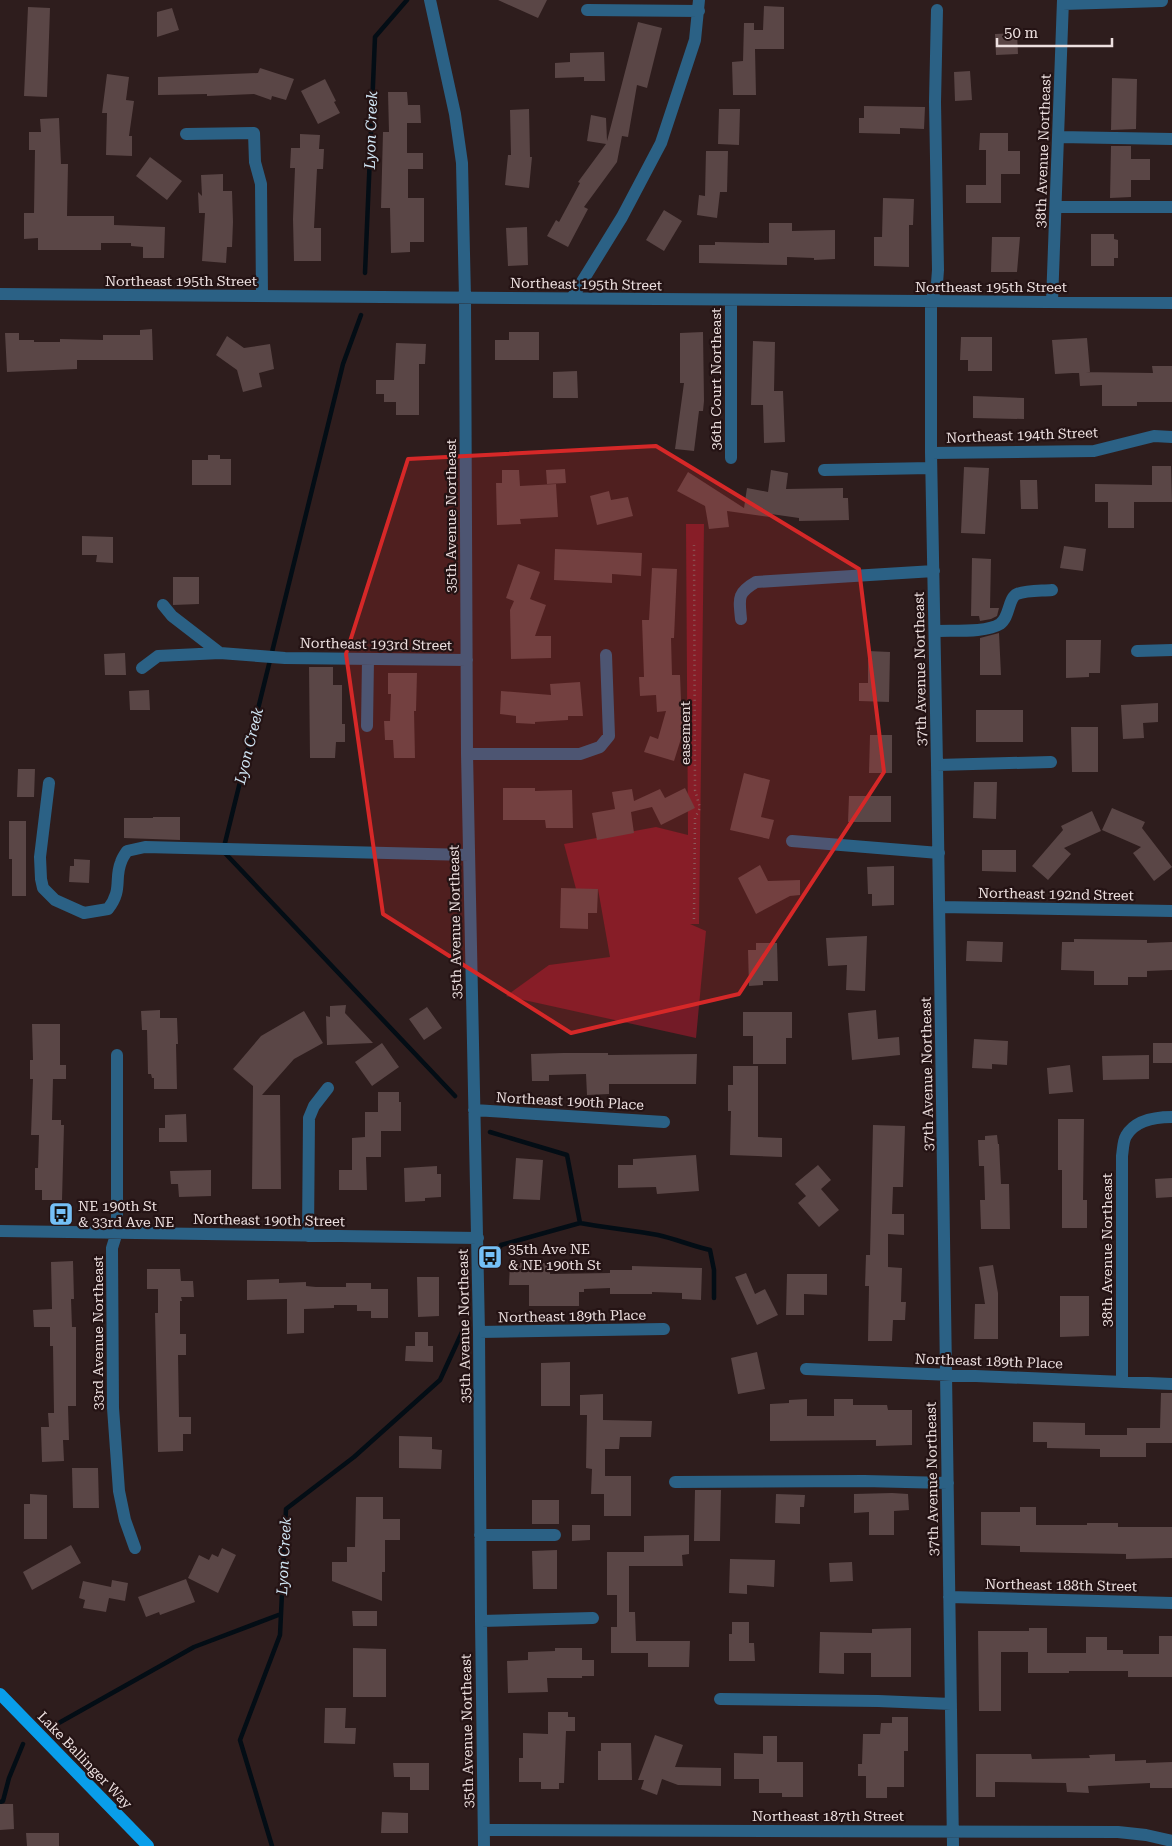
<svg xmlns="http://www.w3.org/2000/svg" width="1172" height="1846" font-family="'Roboto Serif',serif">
	<rect width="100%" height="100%" fill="#2e1d1d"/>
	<!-- green -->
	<path fill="#731b27" d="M686 524H704L699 924H690L706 931 696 1038 506 996 549 965 610 957 598 889H576L564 844 656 827 688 835Z"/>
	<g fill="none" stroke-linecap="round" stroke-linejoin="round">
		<!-- stream -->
		<path stroke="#030d15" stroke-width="4.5" d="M365 273 375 37 407 0
			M361 315 343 364 223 851 455 1096
			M490 1132 567 1155 580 1223 501 1245 491 1266
			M580 1223C606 1228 632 1230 658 1235 676 1239 692 1246 710 1250L714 1270V1298
			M57 1724 194 1647 281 1614
			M0 1802 3 1801 9 1778 23 1744
			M272 1846 240 1740 280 1635 286 1509 354 1457 440 1380 463 1330"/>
	</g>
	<!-- building -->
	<path fill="#5a4646" d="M498 0H547L538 18Z
		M764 6 784 7V49H755L756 95H733L732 62 743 61 744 23H754V30H763Z
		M28 7 50 8 47 97 24 96Z
		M172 8 179 30 157 37V12Z
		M638 22 662 28 647 88 637 85 628 137 622 136 617 162 584 207 588 209 568 247 547 236 556 220 559 222 580 183 578 182 606 144 587 141 591 115 606 118 607 141Z
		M1017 33 1018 54 996 55 995 34Z
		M604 52 605 81H584V77L555 78V63L570 62V53Z
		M260 68 294 79 286 100 272 96 271 100 254 94 207 96V94L158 95V77L258 73Z
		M970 71 972 100 955 101 954 72Z
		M107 74 129 77 126 100 134 101 129 136H132V156L106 155 107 113H102Z
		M1112 78 1137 79 1136 129 1111 130Z
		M325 79 336 101 334 102 340 113 318 124 301 91Z
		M388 92H407L408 105H420L421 123H407V153H423V169H408V198H424V242H410V252L391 253 390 208H381L383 132H389Z
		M864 106 925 107 924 129 900 128V134L859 133V118H864Z
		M529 109 530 157H532L529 188 505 185 508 155H511L510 110Z
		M719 109H740L739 145 718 144Z
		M59 118 61 164H68L67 216H114V225L165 227 164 258H143V247L131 246V243H101V250H38V238L24 239V213H34L35 150H29V132H41L40 119Z
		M980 133H1008V151H1020V174H1001V203H966V185H986V150H979Z
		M300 134 320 135 319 149H324L323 169H317L314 228H321V261H294L293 219 295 168H290L291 148H300Z
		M1111 146H1131V159H1150V180H1131V197L1110 198Z
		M706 151H728L727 192H720L717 218 697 215 699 195 705 196Z
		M150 157 182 181 167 200 136 176Z
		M223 174V191H232L233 222 232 247H227L226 263 202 261 205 213H199L198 192 202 196 201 175Z
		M883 198 914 199 913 225H909V267L874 266V237H882Z
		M664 210 682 221 664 251 646 240Z
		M769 223H792V231L835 230V259L814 260V258L787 257V265L699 263V245H715V242L769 243Z
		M527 227 528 265 508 266 506 228Z
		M1091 234H1114V239L1118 240V258H1114V266H1091Z
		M992 237H1020L1017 272H991Z
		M152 329 153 360H77V369L7 372 5 333H19V340H34V342H60V339L103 340V335H140V330Z
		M509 332H539V360H495V340H509Z
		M703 332 704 401 703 411H699L694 451 675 449 684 383H680V333Z
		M227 336 244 348 270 344 274 369 259 373 262 387 243 392 237 370 216 355Z
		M961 337H992V371H968V360H960Z
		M1087 338 1090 372 1055 374 1052 340Z
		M753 341 775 342 774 391H783L785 442 764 443 763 405H751Z
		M396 343 426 344 425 364H419V415H396V402H384V394H376V380H394Z
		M1152 366H1172V402H1137V406H1102V385L1080 386 1079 372 1153 373Z
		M577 371 578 398H553V372Z
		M973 396 1024 398V419L973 418Z
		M208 455H220V459H231V485H192V460H208Z
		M1152 466H1171L1172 502H1134V528H1108V502H1095V484L1152 485Z
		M964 467 989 468 985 534 961 533Z
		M565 469 566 483 547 484 546 470Z
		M502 470H519L520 486 556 484 558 517 520 519 521 524 497 525 496 483H502Z
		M771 470 788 473 786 489 843 488V498H848L849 520 799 521V518L771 514 770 517 727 511 729 527 709 529 705 506 677 491 688 472 744 508 747 488 768 492Z
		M1020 480H1037L1038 509H1021Z
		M609 491 611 500 628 497 633 516 597 525 590 496Z
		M82 536 113 537V563L96 562 97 555H82Z
		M1064 546 1086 549 1083 571 1060 568Z
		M555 549 642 553 641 576 612 574V583L554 580Z
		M972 558 991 559 990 608H999L997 616 991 619 980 621 979 616H971Z
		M518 564 540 572 530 599 546 605 535 636H551V658L511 659 510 610 514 601 506 598Z
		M652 568 677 569 674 638H671L672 675H680L682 725 685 726 674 761 644 752 650 736 658 739 666 711 657 712 656 695 640 696 639 677H644L642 620H649Z
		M173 577H199V604L173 605Z
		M999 633 1001 675H980V638Z
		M1066 640H1101L1100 673H1089V677L1066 678Z
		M868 651 890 652 889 702 859 701V683H868Z
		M125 653 126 675H105L104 654Z
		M309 667H333V685H342V724H345V742H336L335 758H310Z
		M388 673H417L416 711H414L415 758H394L393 740H385L384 721H390L391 694H388Z
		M580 682 583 716H568V720L535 722V724L516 723V716L500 714 501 691 551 695 550 684Z
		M149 690 150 710H130L129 691Z
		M1158 703V722L1143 723 1144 738 1123 739 1121 705Z
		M976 710H1023V742H976Z
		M1071 727H1098V772H1072Z
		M870 735H892V773H869Z
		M18 769H35L34 797H17Z
		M744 773 770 780 761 817 774 820 769 839 730 830Z
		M974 782H997L996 819 973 818Z
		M503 788H535V791L572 790 573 828H546L545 820H503Z
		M685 788 695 808 661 825 652 807 631 812 634 833 597 840 592 813 615 809 612 792 632 789 634 801 660 789 665 798Z
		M849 796H891V822H848Z
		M1112 808 1145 822 1142 828 1172 867 1154 881 1133 853 1141 847 1102 830Z
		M1092 811 1101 831 1064 848 1071 854 1048 880 1032 866 1063 830 1061 826Z
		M153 817H180V840L124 838V818H153Z
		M9 821H26V896H12V859H9Z
		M982 850H1016V872L982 871Z
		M74 859 90 860 89 883 69 882 70 866H74Z
		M760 865 768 881 800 880V895L790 896 756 914 738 878Z
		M894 866V905L872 906V894H868L867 867Z
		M561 888 598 889 597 913H588V929L560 928Z
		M867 936 865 991 846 990 847 965 828 966 826 938Z
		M1074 939 1147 940V943L1172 942V970L1147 971V977H1128V985H1094V971L1061 970 1062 942H1074Z
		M967 941 1003 942 1002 962 966 961Z
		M756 943H777L778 981H763V985L749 986 748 950H756Z
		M346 1005 345 1013 373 1043 327 1045 326 1016 330 1017V1006Z
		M427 1007 442 1028 424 1040 409 1019Z
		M160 1010V1018H177L178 1044H176L177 1089H154V1078H152L151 1074H148L147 1030H142L141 1011Z
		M876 1010 878 1039 899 1037 900 1055 852 1060 848 1013Z
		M304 1011 323 1043 294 1059 262 1095H280L281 1189H252L253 1086 233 1069 261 1036Z
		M743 1012H792V1038H786V1064H753V1036H743Z
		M32 1024H60V1065H66V1079H53L52 1120H61V1125H64L62 1200H42V1190H35V1168H38L39 1135H31L33 1079H30V1060H33Z
		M974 1039 1008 1041 1007 1065 992 1064V1069L972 1068Z
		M382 1043 399 1067 372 1086 355 1062Z
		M1153 1043H1172V1063H1153Z
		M563 1053H608V1055L697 1054 696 1084H609V1094L587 1095 586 1074 549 1075V1081H532L531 1054Z
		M1149 1055V1079L1103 1080 1102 1056Z
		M1070 1065 1073 1092 1049 1094 1047 1068Z
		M733 1066H758V1137L782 1138V1157L730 1155 731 1111H728V1085H733Z
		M378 1092H399V1102H401V1131H381V1157H366L367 1190H339V1170H352V1138L365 1137V1112H378Z
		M186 1114 187 1142H159V1128H165V1115Z
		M1058 1119H1084L1083 1200H1087V1228H1062V1170H1058Z
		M873 1125 905 1126 903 1187H893L892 1214H904V1235L888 1234V1267L902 1268 901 1302H906L905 1320H893L892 1341H868L869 1286H865L866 1255H870Z
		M997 1135 998 1144H999L1001 1184H1009L1010 1229H981L980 1200H985L984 1166H979L978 1140H985V1136Z
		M696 1155 699 1191 657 1194 656 1187 618 1188V1165H633V1159Z
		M516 1158 543 1160 540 1200 513 1199Z
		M818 1165 831 1180 821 1189 839 1210 819 1227 798 1203 806 1196 795 1184Z
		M437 1166V1174H441V1197L425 1198V1201L405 1202 404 1168Z
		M211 1170V1196L179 1197 178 1184H171L170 1171Z
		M1172 1178V1197L1156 1198 1155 1179Z
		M73 1261 74 1299H71L72 1327H76V1406H68L69 1440H63L64 1461 42 1462 41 1427H49L48 1413H54L53 1346H50V1327H34L33 1310 52 1309 51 1262Z
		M510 1263H550V1274L610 1273V1270H632V1266L702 1268 701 1300 682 1299V1293L652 1292V1294H610V1288L584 1289V1292H579V1306H529V1285H509Z
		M993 1265 998 1293V1339H974L975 1304H985L979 1267Z
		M147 1269H180L181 1281H193L194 1297H181L182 1301H180V1334H186V1355H178L179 1417H191V1434H183V1451L158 1452 155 1313H158V1289H147Z
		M746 1273 755 1294 765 1289 778 1315 757 1325 735 1277Z
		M787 1274H827V1295L804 1294V1315H786Z
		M417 1277H439V1316L418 1317Z
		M279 1279V1283L306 1282V1286L316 1287H346V1283H371V1289H388V1318H371V1311H357V1305H334V1308L304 1309V1333L287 1334V1299L247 1300V1280Z
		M1060 1296H1089V1336L1060 1337Z
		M415 1332H428V1346H433V1362L405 1361 406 1346H415Z
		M757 1352 765 1389 738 1394 731 1358Z
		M570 1362V1406H541V1363Z
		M1161 1393H1172V1443H1146V1457H1100V1449L1047 1448V1442H1033V1422L1085 1423V1435H1127V1428H1160Z
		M603 1394V1420L652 1421 651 1437H620L619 1449H605V1476H631V1516H604V1494H591L592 1469 586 1468 587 1415H580V1395Z
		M807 1399V1416H834V1399H853V1405H887L888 1410H912V1445L876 1446V1440L770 1441V1404L789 1403V1400Z
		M399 1436 432 1437V1449L442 1450 441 1469 399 1468Z
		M72 1468H98L99 1508H73Z
		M695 1490H721L720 1541H694Z
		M892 1493 908 1494 909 1510 894 1511V1535H869V1512L854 1513V1494Z
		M30 1494 47 1495V1539H24V1504H30Z
		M776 1494 805 1495 804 1507H800V1524L775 1523Z
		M356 1497H383V1519H400V1540H385V1572H382V1601L332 1581V1562H347V1547H355Z
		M532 1500H559V1524H532Z
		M1020 1507H1036V1525H1087V1523H1118V1527H1172V1558L1126 1559V1554L1020 1552V1546L981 1545V1512H1020Z
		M572 1525H590V1540L572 1541Z
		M689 1535V1554L682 1555 683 1566H629V1612H635L636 1641H690L689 1667H648V1653H611V1627H617V1595H607V1552H644V1536Z
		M71 1545 81 1563 32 1590 23 1572Z
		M222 1548 236 1555 218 1593 188 1578 199 1555 209 1560 212 1554 218 1557Z
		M557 1550V1589H533L532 1551Z
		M730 1559 775 1560 774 1587 747 1585V1594L729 1593Z
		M852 1562 853 1581 830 1582 829 1563Z
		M186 1579 195 1602 160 1615 159 1612 146 1617 138 1597Z
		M112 1580 128 1583 125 1601 109 1598 106 1612 83 1608 85 1600 79 1598 83 1581 111 1587Z
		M352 1611H377V1626H353Z
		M732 1622H749V1643H754L755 1661H729V1634H732Z
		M911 1628V1677H871V1653H844V1674L819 1673 820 1632 872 1633V1629Z
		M1029 1628H1047V1653H1086V1637H1107V1650H1123V1654H1159V1636H1172V1677H1128V1671H1069V1673H1028V1652H1001V1711H979L978 1631H1029Z
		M353 1648 386 1649V1697H353Z
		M555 1648H582V1660H594V1676H582V1678H547L548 1692 508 1693 507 1661 528 1660V1652L555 1651Z
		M325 1708H346L345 1728H356L355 1744 324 1743Z
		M548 1712H568V1717H575V1731H566L564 1783H559V1789H541V1782H519V1758H523V1733L548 1734Z
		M892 1717H908V1751H904V1787H887V1798H866V1776H858V1764H862L863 1734H880L881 1723H892Z
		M655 1735 683 1745 675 1767 721 1768V1786L678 1785 662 1779 657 1795 641 1789 644 1780H638Z
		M763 1736H777V1762H803V1797H782V1793H759V1779H734V1753L763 1754Z
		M601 1743H631L632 1780H598V1751H601Z
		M976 1754H1031L1032 1759 1090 1758 1089 1755 1115 1754V1761L1146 1760V1763L1172 1762V1788H1150V1783L1088 1786 1089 1793 1067 1792 1066 1783 995 1782V1797H976Z
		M393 1763H429V1790H410V1777H394Z
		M0 1804H13L14 1829 0 1830Z
		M382 1812 408 1813V1833H381Z
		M26 1833H59V1846H27Z"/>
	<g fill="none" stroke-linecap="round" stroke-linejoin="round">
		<!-- path -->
		<path stroke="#796969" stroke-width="2.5" stroke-dasharray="1 4" stroke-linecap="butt" d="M694 919 695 818 700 808 695 790 694 545"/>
		<!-- minor -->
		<path stroke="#2b6185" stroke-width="12" d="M430 0 455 114 462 163 465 298 467 754 479 1332 481 1621 484 1846
			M1063 4 1162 1
			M587 10 699 11
			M937 10 935 102 938 270 937 283 931 302V453L937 765 953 1846
			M186 134 254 133 255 162 261 184 262 296
			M1059 137 1172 139
			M1056 207H1172
			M0 294C391 297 781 300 1172 303
			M572 298 622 217 661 143 695 40 699 0
			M731 301V458
			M1052 302 1063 0
			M931 453 1094 451 1154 436 1172 437
			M824 470 931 468
			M163 605 172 616 220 653
			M741 619C739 598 737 593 756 582L934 571
			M935 631C952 630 986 633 1000 624 1010 617 1008 598 1017 594 1027 590 1041 591 1052 590
			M1137 651 1172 650
			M142 668 158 656 220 653 285 658 467 660
			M367 726 368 659
			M467 754H580L600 747 609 736 606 655
			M937 765 1051 762
			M49 783 40 857 41 879 43 888 55 900 84 913 108 909C123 890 114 879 121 862 122 858 125 854 127 851L145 847 469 855
			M792 841 939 853
			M939 907 1172 911
			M117 1055V1232L112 1248 113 1408 119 1491 125 1520 135 1548
			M474 1110 664 1122
			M0 1231 478 1238
			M308 1236 309 1118 314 1106 328 1088
			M479 1332 664 1329
			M806 1369 1172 1384
			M1122 1382V1156C1123 1150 1123 1141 1126 1136 1135 1120 1156 1117 1172 1117
			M675 1482 864 1481 948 1483
			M480 1535H555
			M949 1597 1172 1603
			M481 1621 593 1618
			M720 1699 878 1701 951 1704
			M484 1830 1118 1832 1146 1835 1172 1841"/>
		<!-- major -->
		<path stroke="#099eea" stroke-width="12" d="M0 1694 148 1846"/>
	</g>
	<!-- marked area -->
	<path fill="#d62828" fill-opacity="0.2" stroke="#d62828" stroke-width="4" stroke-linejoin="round" d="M656 446 859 569 884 772 739 994 571 1033 383 914 346 654 408 459Z"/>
	<!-- icons -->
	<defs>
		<symbol id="bus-square" viewBox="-11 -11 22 22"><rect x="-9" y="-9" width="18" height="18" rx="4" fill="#75c0f6" stroke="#241314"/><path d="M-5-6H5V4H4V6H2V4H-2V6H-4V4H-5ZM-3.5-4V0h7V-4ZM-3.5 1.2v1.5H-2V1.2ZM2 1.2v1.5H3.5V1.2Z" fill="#111"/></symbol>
	</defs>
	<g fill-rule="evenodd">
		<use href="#bus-square" x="47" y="1200" width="28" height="28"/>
		<use href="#bus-square" x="476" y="1243" width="28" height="28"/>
	</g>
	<g text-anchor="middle" stroke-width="4.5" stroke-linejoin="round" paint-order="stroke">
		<!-- street labels -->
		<g font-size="14" fill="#ede0e0" stroke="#241314">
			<text transform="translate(1043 151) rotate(-88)" y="5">38th Avenue Northeast</text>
			<text x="181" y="286">Northeast 195th Street</text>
			<text transform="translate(586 284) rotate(1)" y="5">Northeast 195th Street</text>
			<text x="991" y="292">Northeast 195th Street</text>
			<text transform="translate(716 379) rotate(-90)" y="5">36th Court Northeast</text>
			<text transform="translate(1022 435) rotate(-2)" y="5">Northeast 194th Street</text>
			<text transform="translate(451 516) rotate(-90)" y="5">35th Avenue Northeast</text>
			<text transform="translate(376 644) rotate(1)" y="5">Northeast 193rd Street</text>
			<text transform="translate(920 669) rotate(-91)" y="5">37th Avenue Northeast</text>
			<text transform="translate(685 733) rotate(-90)" y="5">easement</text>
			<text transform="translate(1056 894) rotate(1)" y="5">Northeast 192nd Street</text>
			<text transform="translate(455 922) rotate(-91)" y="5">35th Avenue Northeast</text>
			<text transform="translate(927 1074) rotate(-91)" y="5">37th Avenue Northeast</text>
			<text transform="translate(570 1101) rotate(3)" y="5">Northeast 190th Place</text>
			<text transform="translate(269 1220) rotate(1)" y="5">Northeast 190th Street</text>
			<text transform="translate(1107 1250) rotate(-90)" y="5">38th Avenue Northeast</text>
			<text transform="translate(572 1316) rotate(-1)" y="5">Northeast 189th Place</text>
			<text transform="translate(464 1326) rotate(-91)" y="5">35th Avenue Northeast</text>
			<text transform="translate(98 1333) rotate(-90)" y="5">33rd Avenue Northeast</text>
			<text transform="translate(989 1361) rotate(2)" y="5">Northeast 189th Place</text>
			<text transform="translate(932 1479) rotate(-91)" y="5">37th Avenue Northeast</text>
			<text transform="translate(1061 1585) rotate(1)" y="5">Northeast 188th Street</text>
			<text transform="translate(467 1731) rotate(-91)" y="5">35th Avenue Northeast</text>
			<text transform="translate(85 1760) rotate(46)" y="5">Lake Ballinger Way</text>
			<text x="828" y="1821">Northeast 187th Street</text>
		</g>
		<!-- poi labels -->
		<g font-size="14" fill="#ede0e0" stroke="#241314" text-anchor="start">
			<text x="78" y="1211">NE 190th St<tspan x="78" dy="16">&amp; 33rd Ave NE</tspan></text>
			<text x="508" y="1254">35th Ave NE<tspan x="508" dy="16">&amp; NE 190th St</tspan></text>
		</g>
		<!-- water labels -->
		<g font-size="15" font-style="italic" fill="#d1e6f5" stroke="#241314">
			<text transform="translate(371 130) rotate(-88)" y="5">Lyon Creek</text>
			<text transform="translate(249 746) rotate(-76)" y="5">Lyon Creek</text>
			<text transform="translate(284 1556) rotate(-87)" y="5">Lyon Creek</text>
		</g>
	</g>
	<!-- scale -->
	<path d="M997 38v8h115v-8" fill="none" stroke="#ede0e0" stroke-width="2.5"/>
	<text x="1004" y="38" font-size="15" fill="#ede0e0" stroke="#241314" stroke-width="4" paint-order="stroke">50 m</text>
</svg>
